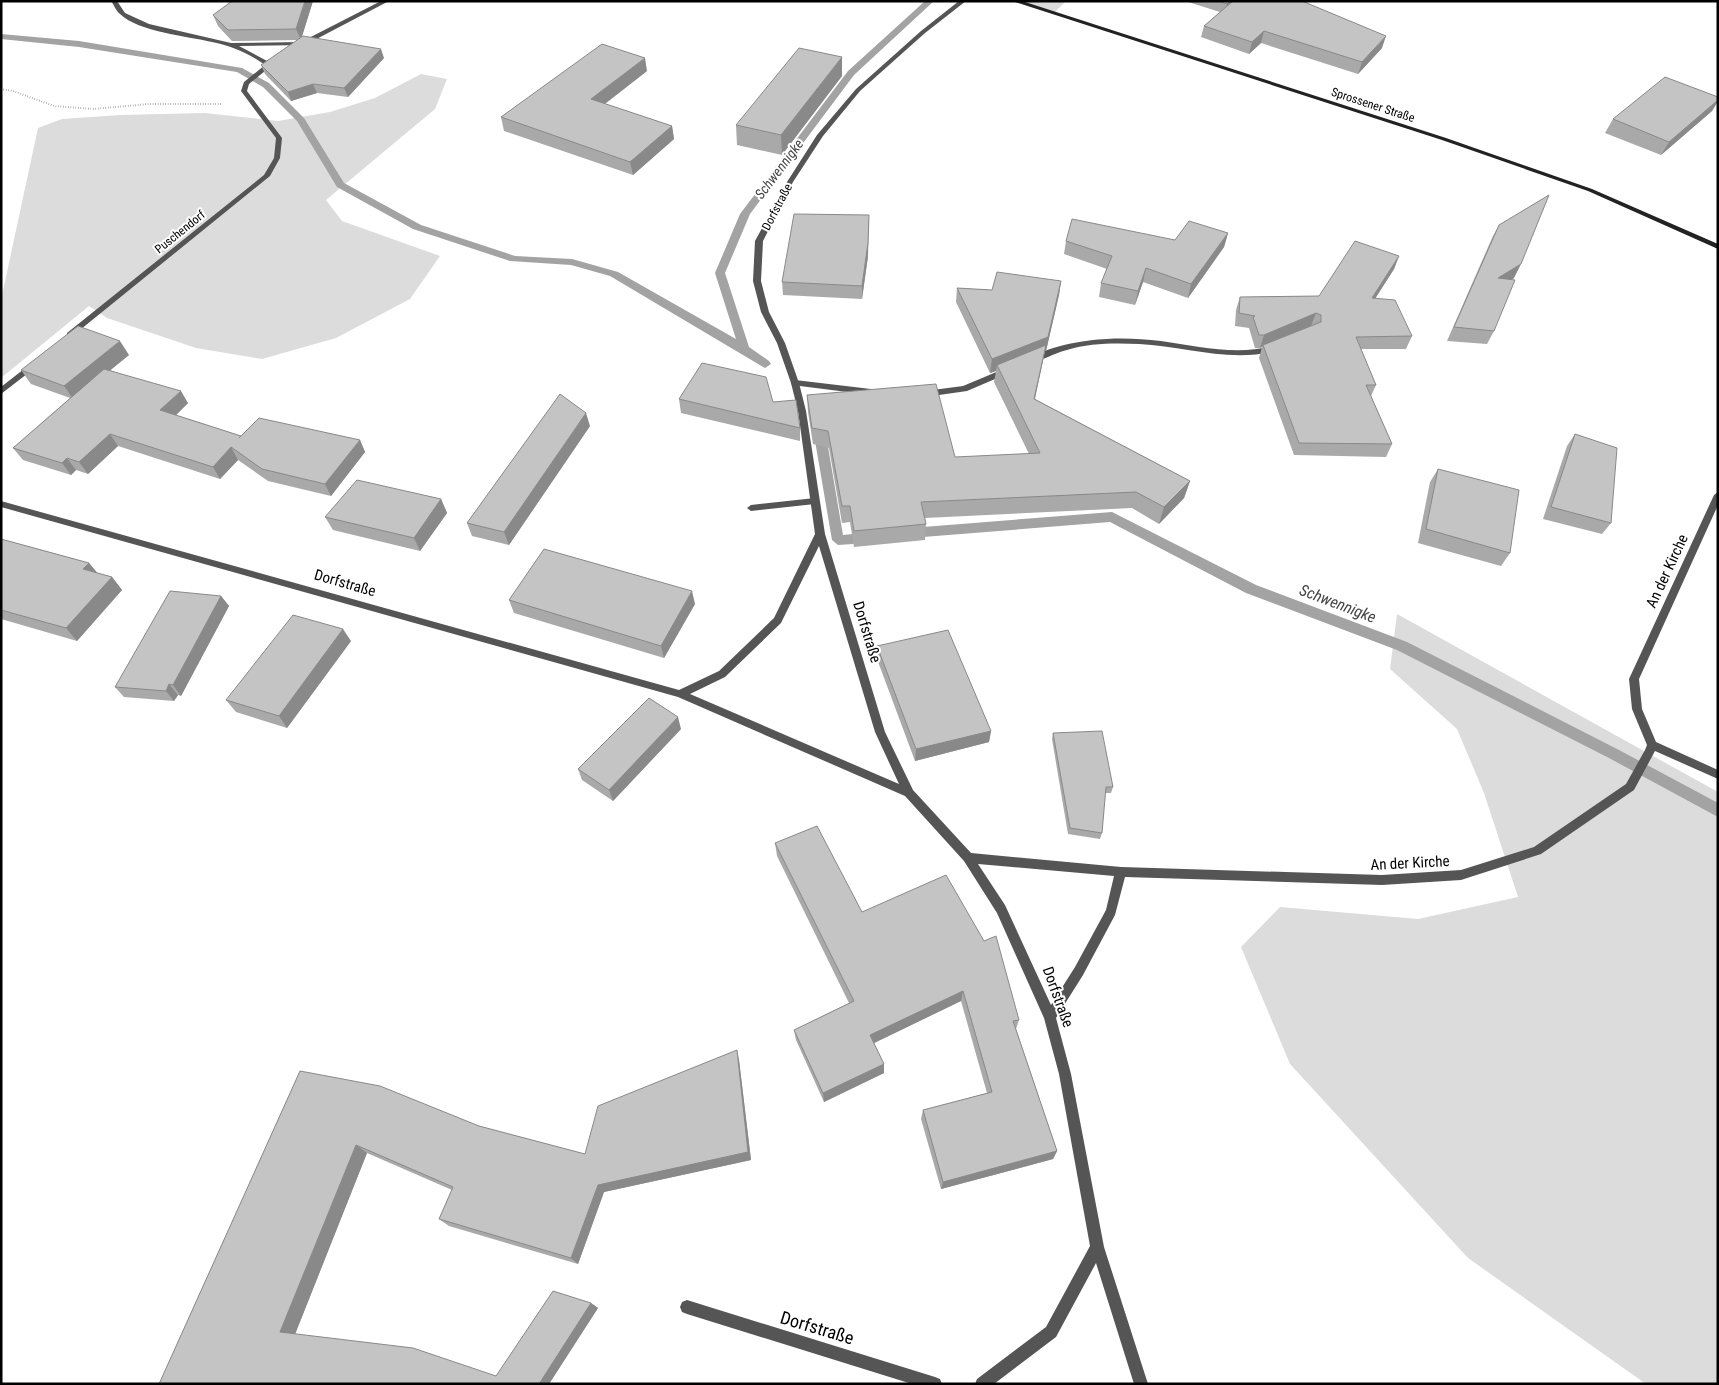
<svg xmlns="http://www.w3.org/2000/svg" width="1719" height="1385" font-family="'Roboto Condensed',sans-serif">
	<rect width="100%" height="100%" fill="#fff"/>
	<!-- green -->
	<path fill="#dcdcdc" d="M1018 1H1066L1054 13Z
		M421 74 447 79 435 109 326 200 342 221 440 256 410 299 336 338 262 359 196 348 107 318 89 306 1 378V300L38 128 62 119 120 115 205 113 278 121 330 112 375 98Z
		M1397 614 1718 792V1384H1646L1468 1258 1290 1064 1241 947 1280 907 1418 919 1518 897 1484 793 1457 729 1390 669Z"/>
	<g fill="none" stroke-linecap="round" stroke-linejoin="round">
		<!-- stream -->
		<path fill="#a3a3a3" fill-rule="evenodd" d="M925 1H934L854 75 750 214 725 273 749 347 769 361 771 364 765 368 610 276 571 265 510 261 413 229 337 187 297 121 263 87 237 72 79 47 1 39V34L79 41 242 68 269 83 304 118 344 183 421 225 515 256 572 259 618 272 736 339 715 273 740 214 848 71Z
			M819 425 825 429 843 535 853 534 859 539 853 544 838 545 832 540 813 429Z
			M1112 512 1256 585 1407 642 1619 750 1718 803V817L1609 758 1397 650 1246 593 1110 522 923 537 917 532 923 527Z"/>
		<!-- path -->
		<path stroke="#777" stroke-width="2" stroke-dasharray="0.5 2" stroke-linecap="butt" d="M1 89 13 91 54 106 93 109 149 104H223"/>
		<!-- lane -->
		<path fill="#555" fill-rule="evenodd" d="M1107 339C1125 338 1143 339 1161 341 1198 346 1235 356 1272 346L1276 349 1275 351C1229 363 1185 346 1139 344 1115 343 1089 343 1067 350 1054 353 1043 360 1031 364L1027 361C1044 346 1085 340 1107 339Z
			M1006 368 1009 369V373L967 391 925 397 921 394 925 391 963 386Z
			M795 380 871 389 875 392 871 395 792 385 791 383Z
			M815 498 819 501 815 504 751 511 747 508 751 505Z"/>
		<!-- street -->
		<path fill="#555" fill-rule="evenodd" d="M111 1H117L125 13 149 24 231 43 301 42 381 1H389L305 45 239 46 269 62 273 60 276 62 249 84 247 91 282 138 280 158 270 176 70 338 67 337V333L264 175 274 158 276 138 241 91 244 82 265 65C249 53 231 46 212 42 187 36 139 32 120 14 116 11 114 5 111 1Z
			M959 1H966L925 33 860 91 823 136 793 182 763 241 761 281 769 312 785 343 799 383 806 411 825 534 885 732 913 790 971 853 1121 867 1382 875 1461 870 1534 847 1626 784 1645 750 1647 745 1632 709 1629 679 1714 495 1718 492V505L1639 679 1642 709 1656 742 1718 770V779L1655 751 1634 790 1541 854 1461 880 1382 885 1125 877 1115 915 1083 975 1056 1018 1071 1074 1104 1247 1148 1384H1134L1096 1263 1056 1337 994 1384H975L977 1379 1046 1327 1090 1246 1059 1074 1044 1018 997 913 964 861 905 796 678 697 1 507V501L679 690 719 671 774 618 815 534 798 411 791 383 777 343 761 312 753 281 755 241 787 182 817 135 856 89 921 31ZM819 546 875 732 899 784 690 694 725 677 781 623ZM978 864 1114 876 1106 910 1075 967 1051 1005 1005 905Z
			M33 362 36 363V367L1 394V387Z
			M687 1300 935 1377 940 1379 942 1384H912L687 1314 682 1312 680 1307 682 1302Z"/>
		<!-- secondary -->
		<path fill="#222" fill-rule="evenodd" d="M1012 1H1022L1446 138 1592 189 1718 244V249L1588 191 1442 140Z"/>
	</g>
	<!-- wall -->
	<path fill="#a9a9a9" d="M313 1 301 38 384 58 348 97 317 93 291 101 265 74 261 65 298 40 232 41 218 26 213 15Z
		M1185 1H1302L1382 48 1358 74 1261 43 1249 54 1201 37 1204 26 1220 12Z
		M647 71 605 104 672 126 674 139 633 175 504 131 501 117Z
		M842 76 782 155 737 145 736 125Z
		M1718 97V101L1712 111 1661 155 1605 133 1613 119Z
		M1499 225 1514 278 1511 280 1494 331 1487 344 1447 341 1492 238Z
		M1228 233 1224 247 1188 298 1143 282 1135 305 1099 297 1101 283 1107 269 1064 254 1066 241 1175 240Z
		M868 256 862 299 783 295 782 282Z
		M1399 256 1394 269 1375 299 1412 336 1406 349H1361L1376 385 1371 396 1392 444 1386 457 1294 455 1259 358 1262 347 1260 348H1255L1249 328 1235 326 1236 310 1240 297 1319 296Z
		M1061 281 1059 295 1046 351H1045L1035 399 1190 481 1184 498 1159 524 1132 508 925 518 926 524 925 540 854 547 850 522 842 523 829 448 813 444 808 412 807 395 955 457 1029 454 994 382 996 371 990 373 956 302 957 288 992 290Z
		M129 355 110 370 188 403 176 415 241 436 360 440 365 452 331 496 268 481 238 460 220 479 118 446 88 474 76 470 71 475 23 460 13 448 70 398 31 384 21 370Z
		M679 399 773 402 800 428V441L681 413Z
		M590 426 509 545 472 536 467 523Z
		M1575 434 1611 523 1602 534 1543 519 1567 446Z
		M1438 469 1510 553 1501 566 1418 543 1430 482Z
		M441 499 447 513 420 551 333 530 325 517Z
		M1 539 89 563 97 573 112 577 122 590 77 641 1 619Z
		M221 596 229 606 181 696 178 695 174 701 124 697 115 687Z
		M509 600 695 604 664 658 514 613Z
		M351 641 287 728 236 712 226 700Z
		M877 646 991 731 989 742 915 761 877 659Z
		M681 729 613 801 582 780 578 769Z
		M1053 733 1113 787 1111 793H1105L1102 833 1100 839 1068 834 1052 739Z
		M775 843 862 912 1019 1020 1016 1029 1057 1151 1053 1159 941 1189 921 1119 923 1110 987 1093 961 1001 874 1043 884 1064V1073L824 1102 796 1040 794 1030 849 1003 777 856Z
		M739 1060 751 1160 604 1192 578 1264 449 1226 439 1219 452 1190 367 1153 295 1334 496 1376 591 1303 598 1308 549 1384H159L300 1071 479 1126 585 1154Z"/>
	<!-- shaded-wall -->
	<path fill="#898989" d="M305 1H313L301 40 296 29Z
		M1230 1H1240L1224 14 1227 4Z
		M1264 31 1261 43 1249 54 1252 42Z
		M1386 36 1382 48 1358 74 1362 62Z
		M381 49 384 58 348 97 344 88Z
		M842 57V76L782 155 781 135Z
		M645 58 647 71 594 112 591 99Z
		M313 84 317 93 291 101 288 92Z
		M1718 100V101L1712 111 1661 155 1669 142Z
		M672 126 674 139 633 175 630 162Z
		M869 215 868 256 862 299V286Z
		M1228 233 1224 247 1188 298 1191 284Z
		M1399 256 1394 269 1367 311 1372 298Z
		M1521 264 1514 278 1491 292 1498 278Z
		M1146 268 1143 282 1135 305 1138 291Z
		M1061 281 1059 295 1046 351H1045L1031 415 997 365 996 371 990 373 992 359Z
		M1316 313 1311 326 1263 345 1262 347 1260 348 1264 335Z
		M120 341 129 355 74 400 64 386Z
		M181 391 188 403 168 423 160 410Z
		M586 413 590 426 509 545 504 532Z
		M110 434 118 446 88 474 79 462Z
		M360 440 365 452 331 496 325 484Z
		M231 447 238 460 220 479 213 467Z
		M67 458 76 470 71 475 62 463Z
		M1190 481 1184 498 1159 524 1164 507Z
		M441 499 447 513 420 551 414 538Z
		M89 563 100 576 83 569Z
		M112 577 122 590 77 641 66 628Z
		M692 591 695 604 664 658 661 646Z
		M221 596 229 606 181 696 173 685Z
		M343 629 351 641 287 728 279 716Z
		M169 684 178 695 174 701 166 691Z
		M678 717 681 729 613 801 609 790Z
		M991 731 989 742 915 761 916 749Z
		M963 991 961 1001 870 1045V1035Z
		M737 1050 739 1060 751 1160 604 1192 578 1264 571 1258 598 1185Z
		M884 1064V1073L824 1102 823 1093Z
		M356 1145 367 1153 294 1337 280 1332Z
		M1057 1151 1053 1159 941 1189 943 1182Z
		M591 1303 598 1308 549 1384H539Z"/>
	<!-- building -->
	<path fill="#c4c4c4" stroke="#898989" d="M232 1H305L296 29 228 30 213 15Z
		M1219 1H1230L1227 4Z
		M1233 1H1302L1386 36 1362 62 1264 31 1252 42 1204 26Z
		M303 36 381 49 344 88 313 84 288 92 261 65Z
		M602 44 645 58 591 99 672 126 630 162 501 117Z
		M799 48 842 57 781 135 736 125Z
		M1665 77 1718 97V100L1669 142 1613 119Z
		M1549 195 1521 264 1498 278 1515 280 1494 331 1454 327 1499 225Z
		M794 214 869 215 868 243 862 286 782 282Z
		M1072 219 1175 240 1189 221 1228 233 1191 284 1146 268 1138 291 1101 283 1112 256 1066 241Z
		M1355 241 1399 256 1372 298 1395 300 1412 336 1356 337 1376 385H1366L1392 444 1299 443 1263 345 1321 322V315L1316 313 1264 335H1259L1253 317 1255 316 1239 313 1240 297 1319 296Z
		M997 272 1061 281 1048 337 992 359 957 288 992 290Z
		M78 326 120 341 64 386 21 370Z
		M1046 345 1034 399 1190 481 1164 507 1136 492 921 502 926 524 854 531 850 506H842L828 431 812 428 807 395 936 384 955 457 1040 453 997 365Z
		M702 363 766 377 773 402 796 400 800 428 679 399Z
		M104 369 181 391 160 410 241 436 239 438 259 418 360 440 325 484 262 469 231 447 213 467 110 434 79 462 67 458 62 463 13 448Z
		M560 394 586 413 504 532 467 523Z
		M1575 434 1617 448 1611 523 1551 507Z
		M1438 469 1519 490 1510 553 1426 529Z
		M357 480 441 499 414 538 325 517Z
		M1 539 89 563 83 569 112 577 66 628 1 610Z
		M544 549 692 591 661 646 509 600Z
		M170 591 221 596 173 685 169 684 166 691 115 687Z
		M293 615 343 629 279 716 226 700Z
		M948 630 991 731 916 749 877 646Z
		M649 698 678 717 609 790 578 769Z
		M1102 731 1113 787H1106L1102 833 1070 828 1053 733Z
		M817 826 862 912 946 875 984 941 996 936 1019 1020 1013 1021 1057 1151 943 1182 923 1110 992 1092 963 991 870 1035 884 1064 823 1093 794 1030 854 1001 775 843Z
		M737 1050 748 1152 598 1185 571 1258 439 1219 453 1187 356 1145 280 1332 413 1348 496 1376 553 1291 591 1303 539 1384H159L300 1071 380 1086 479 1126 585 1154 598 1106Z"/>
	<g text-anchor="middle" stroke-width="4" stroke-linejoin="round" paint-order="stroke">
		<!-- far-street labels -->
		<g font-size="12" fill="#000" stroke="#fff">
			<text transform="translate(1373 105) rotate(18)" y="4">Sprossener Straße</text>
			<text transform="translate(777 207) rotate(-62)" y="4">Dorfstraße</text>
			<text transform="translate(180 232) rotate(-39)" y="4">Puschendorf</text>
		</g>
		<!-- far-water labels -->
		<g font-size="14" font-style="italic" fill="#444" stroke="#fff">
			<text transform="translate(779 169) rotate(-53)" y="5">Schwennigke</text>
		</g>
		<!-- street labels -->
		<g font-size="15" fill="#000" stroke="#fff">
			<text transform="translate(1667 571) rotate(-65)" y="5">An der Kirche</text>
			<text transform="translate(345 583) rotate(16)" y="5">Dorfstraße</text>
			<text transform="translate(867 632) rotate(73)" y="5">Dorfstraße</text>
			<text transform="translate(1410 863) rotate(-3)" y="5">An der Kirche</text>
			<text transform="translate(1058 997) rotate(70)" y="5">Dorfstraße</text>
		</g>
		<!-- water labels -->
		<g font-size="16" font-style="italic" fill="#444" stroke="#fff">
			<text transform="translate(1338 603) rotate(21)" y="6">Schwennigke</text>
		</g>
		<!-- near-street labels -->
		<g font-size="18" fill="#000" stroke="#fff">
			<text transform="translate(817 1328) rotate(17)" y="6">Dorfstraße</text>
		</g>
	</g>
	<!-- border -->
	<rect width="1719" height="1385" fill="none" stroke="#000000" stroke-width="5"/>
</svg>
